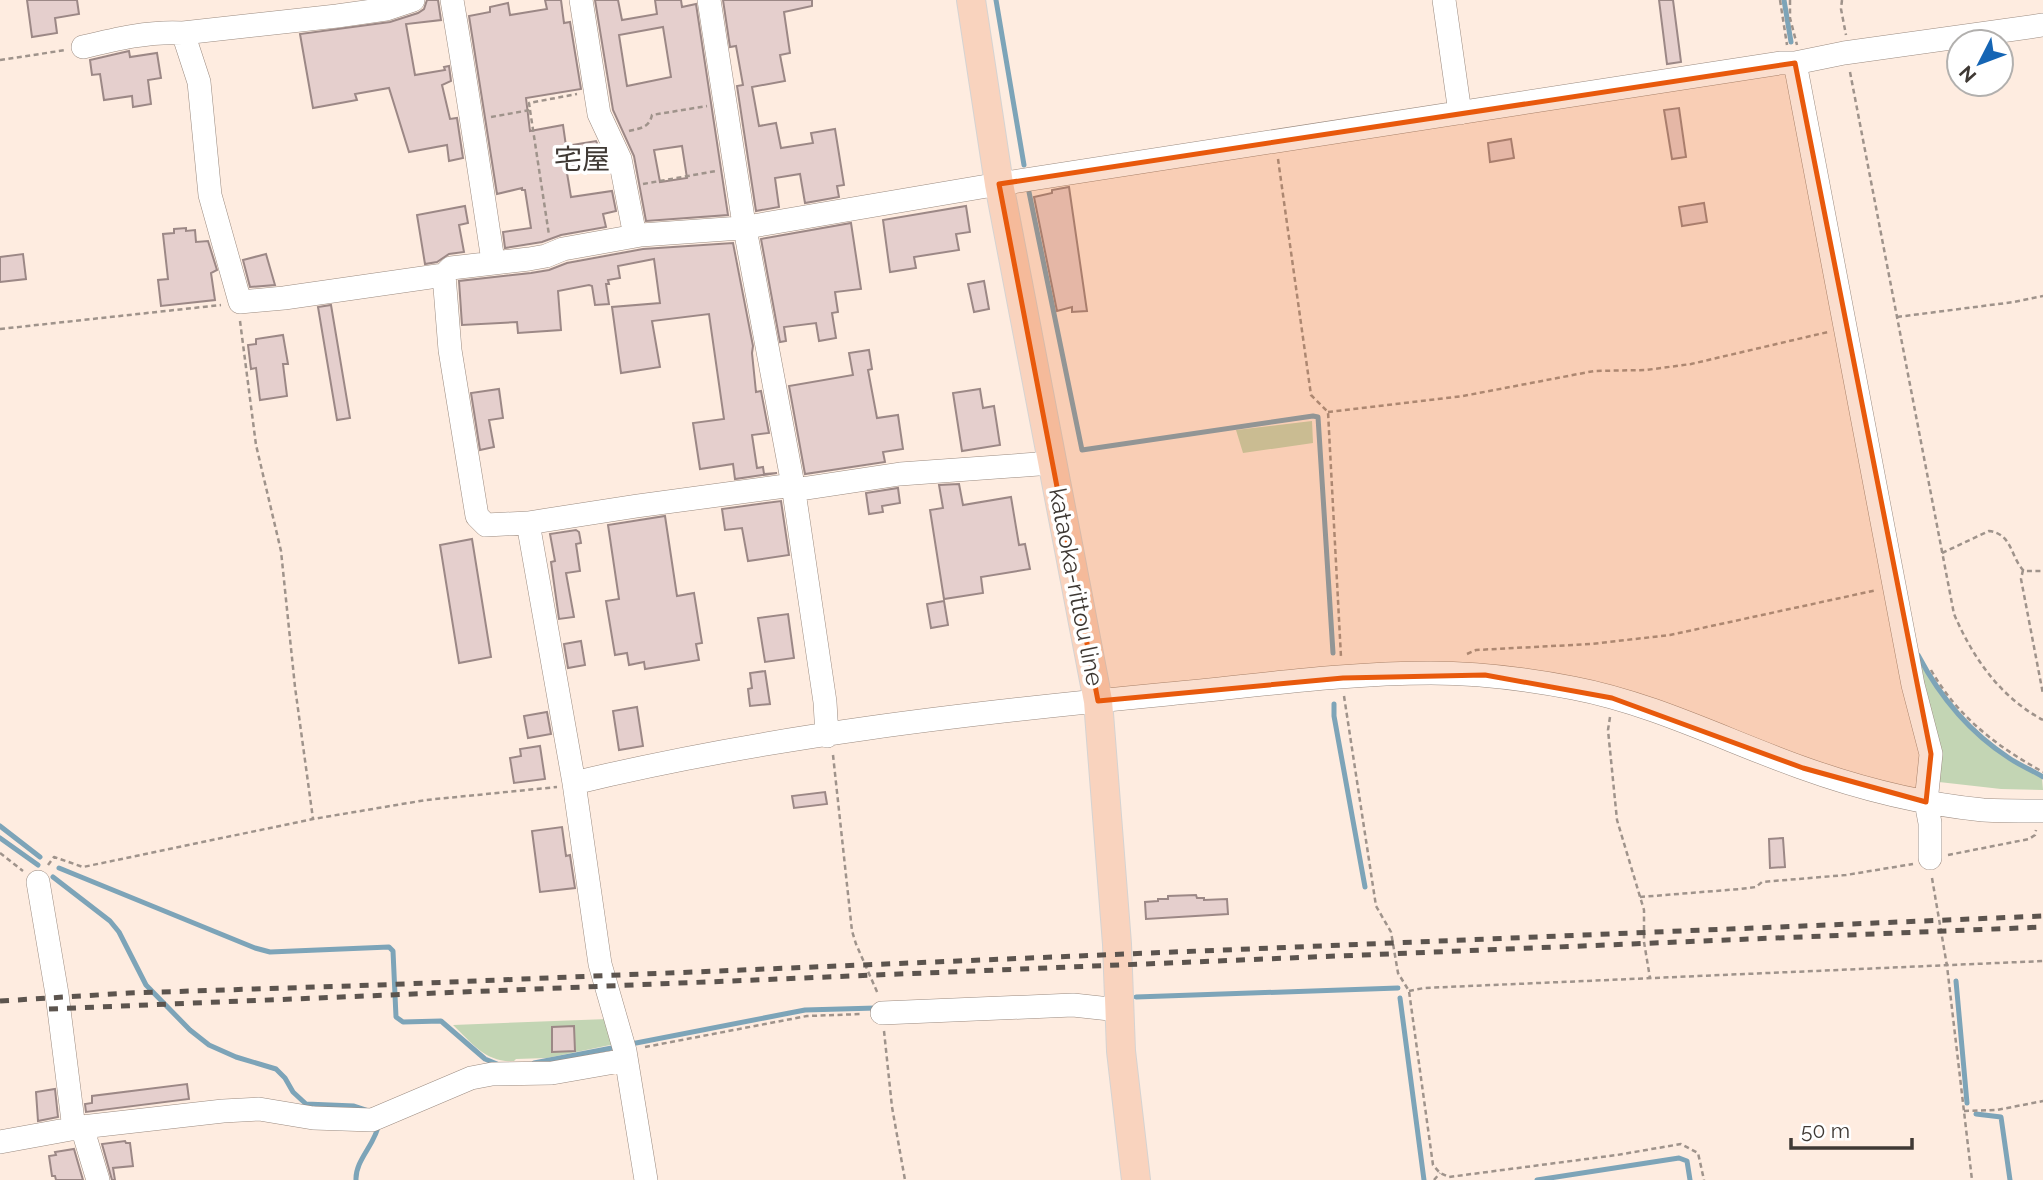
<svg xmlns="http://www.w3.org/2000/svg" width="2043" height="1180" font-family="Raleway,'Noto Sans JP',sans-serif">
	<rect width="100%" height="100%" fill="#feece0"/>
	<!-- green -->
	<path fill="#c3d5b4" d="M1312 421 1313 443 1243 453 1236 430Z
		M1914 653C1949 715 1979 745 2042 778L2043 790 2001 789 1939 782Z
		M608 1019 615 1044 547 1058 516 1059 514 1061C486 1063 472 1043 453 1025Z"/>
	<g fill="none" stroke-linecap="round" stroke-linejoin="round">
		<!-- stream -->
		<path stroke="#7da4b8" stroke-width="5" d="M996 0 1024 165
			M1784 0 1791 42
			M1029 192 1082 450 1313 416 1318 417 1333 653
			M1918 655C1940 697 1969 732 2009 758 2019 765 2032 770 2043 777
			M1334 704V716L1365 887
			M0 826 40 857
			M0 838 38 865
			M59 868 255 948 270 952 389 947 393 951 396 1017 403 1022 441 1021 485 1059 497 1064
			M53 877 110 921 119 932 146 985 190 1030 209 1045 236 1057 276 1069 285 1078 293 1092 306 1104 354 1106 369 1111
			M1956 981 1967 1103
			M1136 997 1398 988
			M1400 998 1424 1180
			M631 1044 805 1010 876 1008
			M534 1063 617 1047
			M1976 1114 2001 1117 2010 1180
			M356 1180C355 1160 376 1144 379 1123
			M1537 1180 1679 1158 1687 1161 1690 1180"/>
	</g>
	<!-- building -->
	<path fill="#e5cfcd" stroke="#9c8886" stroke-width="2" fill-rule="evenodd" d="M27 0H77L79 14 55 18 57 33 32 37Z
		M427 0H438L441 20 406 24 415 75 445 70 444 67 449 66 451 81 442 85 450 119 457 118 463 158 449 161 447 145 409 152 389 88 355 94 357 100 313 108 300 34 390 22 418 13 424 9Z
		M545 0H561L564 23 570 22 581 89 526 98 530 131 563 125 566 146 596 141 605 160 566 167 571 197 612 191 616 211 603 214 606 227 561 235 542 242 505 248 503 232 531 228 525 190H522V188L497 194 469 16 490 12V7L508 3 510 15 547 9Z
		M595 0H618L622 20 657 14 655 0H681L682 7 696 4 728 215 646 221 634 156 613 110ZM663 27 671 77 627 86 619 35ZM682 146 687 178 660 182 654 150Z
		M723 0H812V6L784 12 790 53 780 55 785 81 752 87 759 126 776 123 781 148 813 143 811 133 835 129 844 185 837 186 839 197 805 203 800 174 775 178 779 207 756 211 737 86 743 85 736 46 730 47Z
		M1659 0H1673L1681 62 1667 64Z
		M129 51 130 57 157 53 161 78 148 80 151 104 133 107 132 96 104 100 100 74 92 75 90 60Z
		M1679 108 1686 157 1672 159 1664 110Z
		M1511 139 1514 158 1490 162 1488 143Z
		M1069 187 1087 311 1072 312V307L1057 311 1034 197 1052 193V190Z
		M1704 203 1707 222 1682 226 1679 207Z
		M465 206 468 223 459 225 464 252 449 254 437 262 425 264 417 215Z
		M966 206 970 232 956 234 959 250 914 257 916 268 890 272 883 220Z
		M851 223 861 289 835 292 838 312 832 313 836 338 819 341 816 323 784 327 786 341 780 342 761 239Z
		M186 228V231L195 230 196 242 208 241 217 270 211 273 215 300 161 306 158 280 168 279 163 234 174 233V229Z
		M733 243 753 346 752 353 756 392 761 391 769 433 752 435 757 468 763 467 764 474 777 473 735 479 733 464 700 469 693 423 724 419 709 314 652 321 660 367 621 373 612 307 660 303 654 259 618 266 620 278 608 280 609 284H606L609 304 595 305 592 286 589 285 558 291 561 330 518 333 517 322 462 325 459 281 531 273 549 270 567 263 643 249Z
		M23 254 26 279 0 282V257Z
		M266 254 275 285 250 287 243 260Z
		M984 281 989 309 974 312 968 284Z
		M331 305 350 418 337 420 318 307Z
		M283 335 288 364H283L287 396 260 400 256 368 251 369 248 345 256 344V339Z
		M869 350 872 369 868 370 877 418 898 415 903 449 883 452 885 462 805 474 789 386 853 375 849 353Z
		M499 389 503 418 489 420 494 447 480 450 471 393Z
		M980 389 983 408 994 406 1000 445 962 451 953 393Z
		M959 484 963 505 1011 497 1019 545 1025 544 1030 569 981 577 983 593 944 599 930 510 943 508 939 485Z
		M898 488 900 503 882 506 883 512 869 514 866 493Z
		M781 501 789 555 748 561 742 528 725 530 722 509Z
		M665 516 677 596 694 593 702 643 696 644 699 660 645 669 644 662 629 665 627 653 615 655 606 601 619 599 608 525Z
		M576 530 579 532 581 543 576 544 580 571 566 573 574 617 559 619 551 562 555 561 550 534Z
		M472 539 491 657 459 663 440 545Z
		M944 601 948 625 931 628 927 604Z
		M788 614 794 658 765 662 758 618Z
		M581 641 585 665 568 668 564 644Z
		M765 671 770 704 750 706 748 689 752 688 750 673Z
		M637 707 643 746 619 750 613 711Z
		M547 712 551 734 528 738 524 716Z
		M540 746 545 779 514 783 510 758 521 756 520 749Z
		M825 792 827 804 794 808 792 796Z
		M562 827 566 856 570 855 575 888 540 892 532 831Z
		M1783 838 1785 867 1770 868 1769 839Z
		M1196 895 1197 898H1204V900L1227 899 1228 914 1146 919 1145 902 1158 901V899H1168V896Z
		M574 1026 575 1051 552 1052V1027Z
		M187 1084 189 1099 86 1112 85 1104 92 1103V1096Z
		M55 1089 58 1117 38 1121 36 1092Z
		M125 1141 126 1143H130L133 1166 113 1168 115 1180H112L102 1144Z
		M74 1149 83 1180H56L55 1176H52L49 1156 56 1155 55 1152Z"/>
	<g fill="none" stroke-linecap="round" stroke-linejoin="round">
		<defs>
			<path id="minor" d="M452 0C467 87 480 174 493 261
				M581 0 599 114 620 159 635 236
				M709 0 743 218 793 485 825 702 827 736
				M1444 0 1460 113
				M183 33 199 82 210 195 240 302 284 298 444 275 451 268 529 259 546 256 563 249 641 235 741 228 999 184 1780 63H1795L1844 53 2043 25
				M83 47C116 39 149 31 183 33L337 16 386 9 413 0
				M1795 63 1913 685 1931 754 1926 802 1930 823V858
				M444 275 450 350 477 516 486 525 528 523 574 783 600 964 625 1051 646 1180
				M794 490 900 474 1052 463
				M528 523 637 506 793 485
				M574 783C768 736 969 713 1168 694 1255 686 1343 673 1431 673 1478 673 1526 679 1573 688 1652 703 1725 740 1800 767 1858 788 1921 804 1983 810 2003 811 2023 811 2043 811
				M38 882 57 994 74 1129
				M882 1013 1073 1005 1119 1010
				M82 1127 98 1180
				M0 1142 82 1127 223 1111 259 1109 313 1118 372 1120 471 1078 492 1074 552 1073 626 1060"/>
			<path id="major" d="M971 0 999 184 1098 701 1117 944 1121 1051 1136 1180"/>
		</defs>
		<!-- minor casing -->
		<use href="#minor" stroke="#9b8b80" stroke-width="24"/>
		<!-- major casing -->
		<use href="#major" stroke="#d5d3d2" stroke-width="30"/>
		<!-- path -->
		<path stroke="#9f938b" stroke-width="2.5" stroke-dasharray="5 3.5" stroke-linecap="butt" d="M1780 0 1787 45
			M1790 0V18L1797 45
			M1842 0 1841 9 1846 35
			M0 60 66 50
			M1850 72 1954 614C1973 658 2000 697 2043 720
			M530 110 549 235
			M491 117 530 110 529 103 577 94
			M629 131C641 128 649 128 652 115L707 106
			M1278 159 1311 395 1328 412 1341 657
			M643 184 716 171
			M1897 317 2014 302 2043 296
			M240 321 256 445 281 551 295 687 313 819
			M0 329 221 305
			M1328 412 1463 396 1594 371 1646 370 1691 364 1828 332
			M1942 553 1989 531C2013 534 2010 557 2024 571H2043
			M2023 570 2021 579 2043 694
			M1467 654 1476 650 1591 644 1670 635 1877 590
			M1931 670C1958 717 1996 746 2043 772
			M1344 696 1376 906 1391 932 1398 973 1409 991 1433 1165 1440 1173 1449 1177 1617 1155 1681 1144 1698 1153 1704 1180
			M1610 717 1608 730 1617 820 1644 910V942L1650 978
			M833 755 852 931 856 944 878 994
			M0 853 23 871
			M1948 855 2029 839 2035 835 2036 830
			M48 865 54 857 83 867 313 819 426 800 557 787
			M1932 878 1947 966 1972 1180
			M1640 897 1740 889 1756 887 1762 882 1846 875 1913 864
			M1409 991 1424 988 2043 961
			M884 1031 892 1107 905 1180
			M645 1047 807 1016 862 1014
			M1964 1111 1997 1110 2043 1101
			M1434 1180 1440 1173"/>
		<!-- minor -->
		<use href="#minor" stroke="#fff" stroke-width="23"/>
		<!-- major -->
		<use href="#major" stroke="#f9d3be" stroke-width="28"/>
		<!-- rail -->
		<path stroke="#5c544e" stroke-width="5" stroke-dasharray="9 9" stroke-linecap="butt" d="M0 1001 129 993 379 985 2043 916
			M49 1009 2043 927"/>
	</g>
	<!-- marked area -->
	<path fill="#e8590c" fill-opacity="0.2" stroke="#e8590c" stroke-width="5" stroke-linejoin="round" d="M1795 63 1931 754 1926 802 1803 768 1612 698 1485 675 1343 678 1098 701 999 184Z"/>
	<g text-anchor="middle" stroke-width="7" stroke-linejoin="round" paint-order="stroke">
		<!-- street labels -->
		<g font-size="24" fill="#3f3934" stroke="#fff">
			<text transform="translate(1076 587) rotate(79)" y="8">kataoka-rittou line</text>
		</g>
		<!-- quarter labels -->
		<g font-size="28" fill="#3f3934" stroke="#fff">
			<text x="582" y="169">宅屋</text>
		</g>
	</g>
	<!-- north arrow -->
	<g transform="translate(1980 63) rotate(228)"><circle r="33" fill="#ffffff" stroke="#b2b0ae" stroke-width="2"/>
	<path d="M0-5L12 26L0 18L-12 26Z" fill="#1565b4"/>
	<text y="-10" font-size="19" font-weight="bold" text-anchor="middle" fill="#3f3934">N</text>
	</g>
	<!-- scale -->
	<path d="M1791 1138v10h121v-10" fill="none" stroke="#3f3934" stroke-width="3.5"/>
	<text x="1801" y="1138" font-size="21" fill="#3f3934" stroke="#ffffff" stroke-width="5" paint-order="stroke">50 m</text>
</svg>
